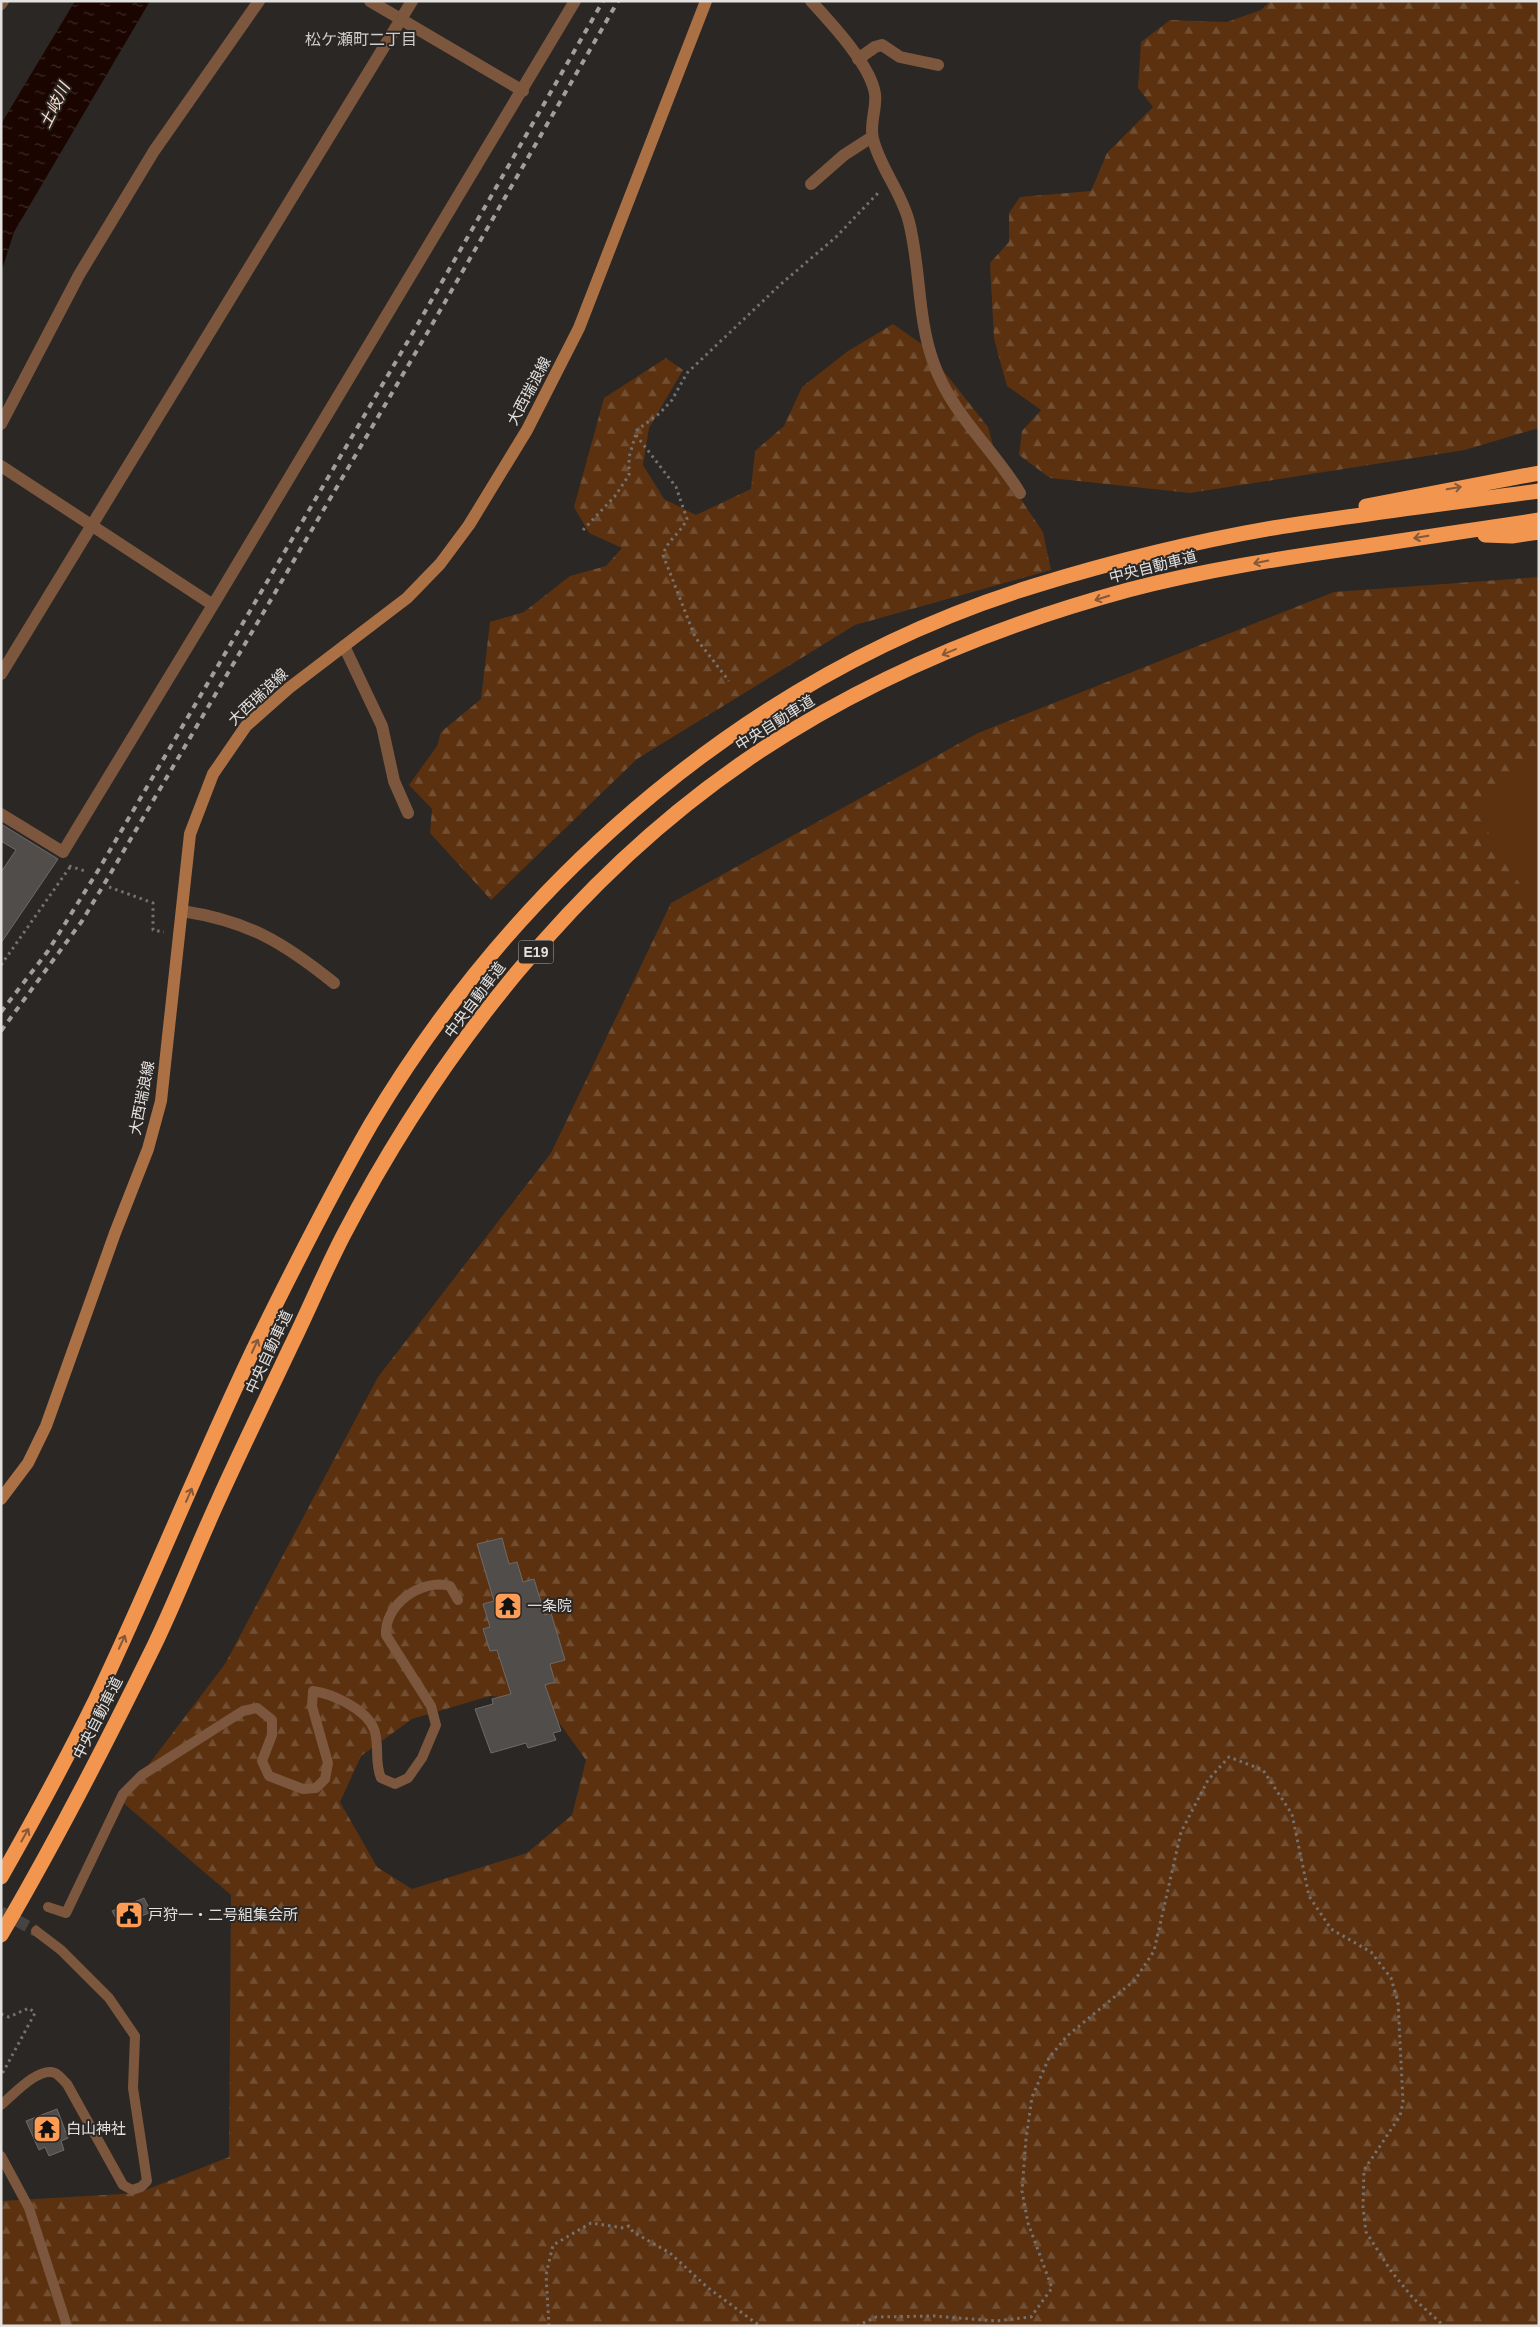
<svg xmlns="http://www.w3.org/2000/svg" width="1540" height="2327" font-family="Arial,'Noto Sans JP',sans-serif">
	<defs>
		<pattern id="forest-firs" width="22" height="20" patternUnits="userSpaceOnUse" patternTransform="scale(1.25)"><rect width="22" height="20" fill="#5b3110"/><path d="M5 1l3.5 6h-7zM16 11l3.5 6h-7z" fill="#724f32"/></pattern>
		<pattern id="water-ripples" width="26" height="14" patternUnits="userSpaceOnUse" patternTransform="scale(1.25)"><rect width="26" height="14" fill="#1b0500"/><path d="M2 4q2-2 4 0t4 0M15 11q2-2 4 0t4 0" fill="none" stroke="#3c2925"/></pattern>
	</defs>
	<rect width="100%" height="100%" fill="#2a2725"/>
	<!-- green -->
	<path fill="#5b3110" d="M1539 734V925L1452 803Z"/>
	<!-- forest -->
	<path fill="url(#forest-firs)" fill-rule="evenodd" d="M1270 1H1539V428L1465 450 1190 493 1050 478 1019 455 1022 431 1041 410 1007 386 994 339 990 263 1009 242V213L1020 197 1091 191 1107 153 1153 107 1138 88 1141 42 1170 20 1227 22 1261 10Z
		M893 324 923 345 988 427 999 467 1043 532 1051 570 855 625 637 759 491 900 430 833 432 809 409 785 437 746 441 732 481 699 490 622 524 612 570 576 606 566 622 548 589 533 574 507 604 398 666 358 683 370 649 428 643 465 664 499 696 515 751 489 755 451 784 426 802 387 848 351Z
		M1539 577V755L1472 806 1539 915V2326H1V2201L138 2193 229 2157 231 1895 121 1801 225 1664 378 1377 551 1153 671 903 978 733 1334 592ZM490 1696 544 1702 586 1760 572 1815 527 1853 412 1889 377 1867 340 1802 361 1756 412 1719Z"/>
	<!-- water -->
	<path fill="url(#water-ripples)" d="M75 1H150L14 232 1 273V124Z"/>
	<!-- building -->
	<path fill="#514d4b" stroke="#6e6a68" d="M1 824 58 859 1 943V872L16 850 1 841Z
		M502 1538 509 1564 517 1562 523 1582 534 1579 545 1615 551 1613 565 1660 550 1664 555 1682 545 1685 561 1731 553 1733 556 1740 528 1748 526 1743 491 1753 475 1709 493 1704 492 1699 511 1694 497 1650 490 1651 483 1629 490 1627 483 1604 494 1601 477 1544Z
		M144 1898 151 1912 137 1918 138 1923 122 1929 112 1911Z
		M57 2109 68 2138 61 2141 64 2150 49 2156 45 2147 39 2150 26 2121Z"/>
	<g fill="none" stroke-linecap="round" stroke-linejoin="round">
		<!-- minor-tunnel -->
		<path stroke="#464341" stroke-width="12" stroke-dasharray="12 6" stroke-linecap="butt" d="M1 1912 36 1931"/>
		<!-- path -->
		<path stroke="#74716f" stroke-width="3" stroke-dasharray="2.5 4" stroke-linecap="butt" d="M636 435 676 487 687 519C681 533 667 540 663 555L695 637 729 681
			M583 530 615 496 629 475V457L637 430 660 413 672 400 687 373 781 284 836 237 879 192
			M69 866 85 871
			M109 887 153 903V930L164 932
			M1 965 70 867
			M1 2014 9 2017 29 2008 35 2013 1 2076
			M549 2326 546 2275 553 2245 591 2223 624 2228 629 2226 633 2232 670 2253 707 2287 760 2326
			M857 2326 876 2317 934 2316 996 2321 1031 2317 1052 2288 1028 2223 1022 2191 1026 2139 1032 2097 1049 2058 1067 2036 1135 1980 1154 1951 1181 1832 1208 1780 1229 1757 1263 1770 1292 1814 1309 1896 1331 1929 1371 1952 1391 1978 1398 2002 1403 2102 1400 2116 1364 2170 1363 2207 1366 2232 1391 2271 1413 2298 1444 2326"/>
		<!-- service -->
		<path stroke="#7d573d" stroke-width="10" d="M48 1907 66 1913 123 1794 142 1775 243 1711 257 1708 272 1720V1735L262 1761 269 1776 303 1789 316 1788 325 1779 328 1763 312 1706 313 1691C333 1694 366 1709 374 1729 380 1745 374 1762 381 1778L395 1784 408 1778 422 1758 436 1725 431 1706 386 1635C384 1605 421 1578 450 1586L458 1600
			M1 2105C13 2095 39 2066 55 2073 59 2075 63 2080 67 2084L123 2185 132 2190 141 2187 147 2181 133 2088 135 2036 109 1998 61 1950 36 1931
			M1 2156 29 2208 67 2326"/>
		<!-- minor -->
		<path stroke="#7d573d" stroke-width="12" d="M370 1 523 91
			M811 1C830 22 871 65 875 94 877 108 869 125 873 139 880 168 902 193 909 222 921 269 917 319 934 364 951 413 994 450 1020 493
			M1 4 3 1
			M858 59 875 47 882 45 900 57 938 65
			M811 184 844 155 872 137
			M1 424 79 275 154 151 259 1
			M1 466 213 605 575 1
			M344 646 382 726 394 781 408 813
			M1 814 63 852 213 605
			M182 911C248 921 283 942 334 983"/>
		<!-- tertiary -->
		<path stroke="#7d573d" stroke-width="12" d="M1 674 412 1"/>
		<!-- secondary -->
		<path stroke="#ac7045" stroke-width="12" d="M1 1499 28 1463 46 1426 115 1233 148 1149 161 1101 190 834 213 774 246 726 289 688 407 598 440 564 469 525 527 430 579 328 706 1"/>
		<!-- motorway -->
		<path stroke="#f2954f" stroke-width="15" d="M1366 506 1539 473
			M1485 535 1512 536 1539 532
			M1 1877C34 1819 66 1760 96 1699 152 1582 200 1460 257 1342 293 1269 330 1195 371 1124 519 875 755 672 1034 586 1112 562 1192 542 1273 528 1361 514 1450 503 1539 491
			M1 1935C56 1841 106 1744 154 1646 177 1598 196 1549 218 1501 241 1450 266 1399 290 1348 308 1311 324 1273 343 1236 439 1052 575 877 748 759 862 681 995 626 1128 590 1204 570 1282 558 1360 547 1420 538 1479 529 1539 520"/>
		<!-- rail -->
		<path stroke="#a19e9c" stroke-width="4" stroke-dasharray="6 6" stroke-linecap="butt" d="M1 1012 48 951 99 869 415 329 603 1
			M1 1031 82 921 109 876 426 335 618 1"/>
	</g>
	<!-- one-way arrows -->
	<defs><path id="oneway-shaft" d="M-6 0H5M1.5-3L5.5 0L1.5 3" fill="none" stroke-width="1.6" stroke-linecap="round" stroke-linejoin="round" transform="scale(1.25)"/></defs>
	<g stroke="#845838">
		<use href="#oneway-shaft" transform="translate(1454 488) rotate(-10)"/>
		<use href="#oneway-shaft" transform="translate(1421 537) rotate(171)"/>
		<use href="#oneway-shaft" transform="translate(1261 562) rotate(169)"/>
		<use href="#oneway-shaft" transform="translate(1102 598) rotate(163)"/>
		<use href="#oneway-shaft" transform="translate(949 652) rotate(157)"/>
		<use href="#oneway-shaft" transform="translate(255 1346) rotate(-65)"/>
		<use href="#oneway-shaft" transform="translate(189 1495) rotate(-66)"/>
		<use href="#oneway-shaft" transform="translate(122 1642) rotate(-65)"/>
		<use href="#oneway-shaft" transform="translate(25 1835) rotate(-61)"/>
	</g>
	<!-- icons -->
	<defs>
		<symbol id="temple-square" viewBox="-11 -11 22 22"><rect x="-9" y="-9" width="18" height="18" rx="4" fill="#fd9d55" stroke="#2a2725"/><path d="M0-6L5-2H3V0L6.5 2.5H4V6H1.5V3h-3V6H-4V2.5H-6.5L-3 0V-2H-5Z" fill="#111"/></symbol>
		<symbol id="civic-square" viewBox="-11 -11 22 22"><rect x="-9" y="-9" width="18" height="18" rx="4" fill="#fd9d55" stroke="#2a2725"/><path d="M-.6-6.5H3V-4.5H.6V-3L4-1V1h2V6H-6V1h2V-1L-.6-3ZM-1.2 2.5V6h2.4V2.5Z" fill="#111"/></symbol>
	</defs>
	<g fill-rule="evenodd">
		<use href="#temple-square" x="492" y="1590" width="32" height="32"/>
		<use href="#civic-square" x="113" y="1899" width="32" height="32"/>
		<use href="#temple-square" x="31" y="2113" width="32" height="32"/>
	</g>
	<g text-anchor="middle" stroke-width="4" stroke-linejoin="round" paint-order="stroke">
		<!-- shield labels -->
		<rect fill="#2a2725" stroke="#acaaa8" stroke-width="1" x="518.5" y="940.5" width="35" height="23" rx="4"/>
		<g font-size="14" font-weight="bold" fill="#e4e2e0">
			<text x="536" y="957">E19</text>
		</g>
		<!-- street labels -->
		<g font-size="15" fill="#e4e2e0" stroke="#2a2725">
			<text transform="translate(529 391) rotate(-62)" y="5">大西瑞浪線</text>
			<text transform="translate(1153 567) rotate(-14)" y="5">中央自動車道</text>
			<text transform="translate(258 697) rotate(-43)" y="5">大西瑞浪線</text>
			<text transform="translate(775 723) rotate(-32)" y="5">中央自動車道</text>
			<text transform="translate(475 1000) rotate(-53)" y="5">中央自動車道</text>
			<text transform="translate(142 1098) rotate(-79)" y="5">大西瑞浪線</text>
			<text transform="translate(269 1352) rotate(-65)" y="5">中央自動車道</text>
			<text transform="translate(98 1718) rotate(-63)" y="5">中央自動車道</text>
		</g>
		<!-- poi labels -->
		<g font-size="15" fill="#e4e2e0" stroke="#2a2725" text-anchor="start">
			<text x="527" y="1611">一条院</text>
			<text x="148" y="1920">戸狩一・二号組集会所</text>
			<text x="66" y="2134">白山神社</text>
		</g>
		<!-- neighbourhood labels -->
		<g font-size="16" fill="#d0ccc9" stroke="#2a2725">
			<text x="361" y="45">松ケ瀬町二丁目</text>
		</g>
		<!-- water labels -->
		<g font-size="16" font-style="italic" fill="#fddec9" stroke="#2a2725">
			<text transform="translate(54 105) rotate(-64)" y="6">土岐川</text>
		</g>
	</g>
	<!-- border -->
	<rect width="1540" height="2327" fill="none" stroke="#e4e2e0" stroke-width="5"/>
</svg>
